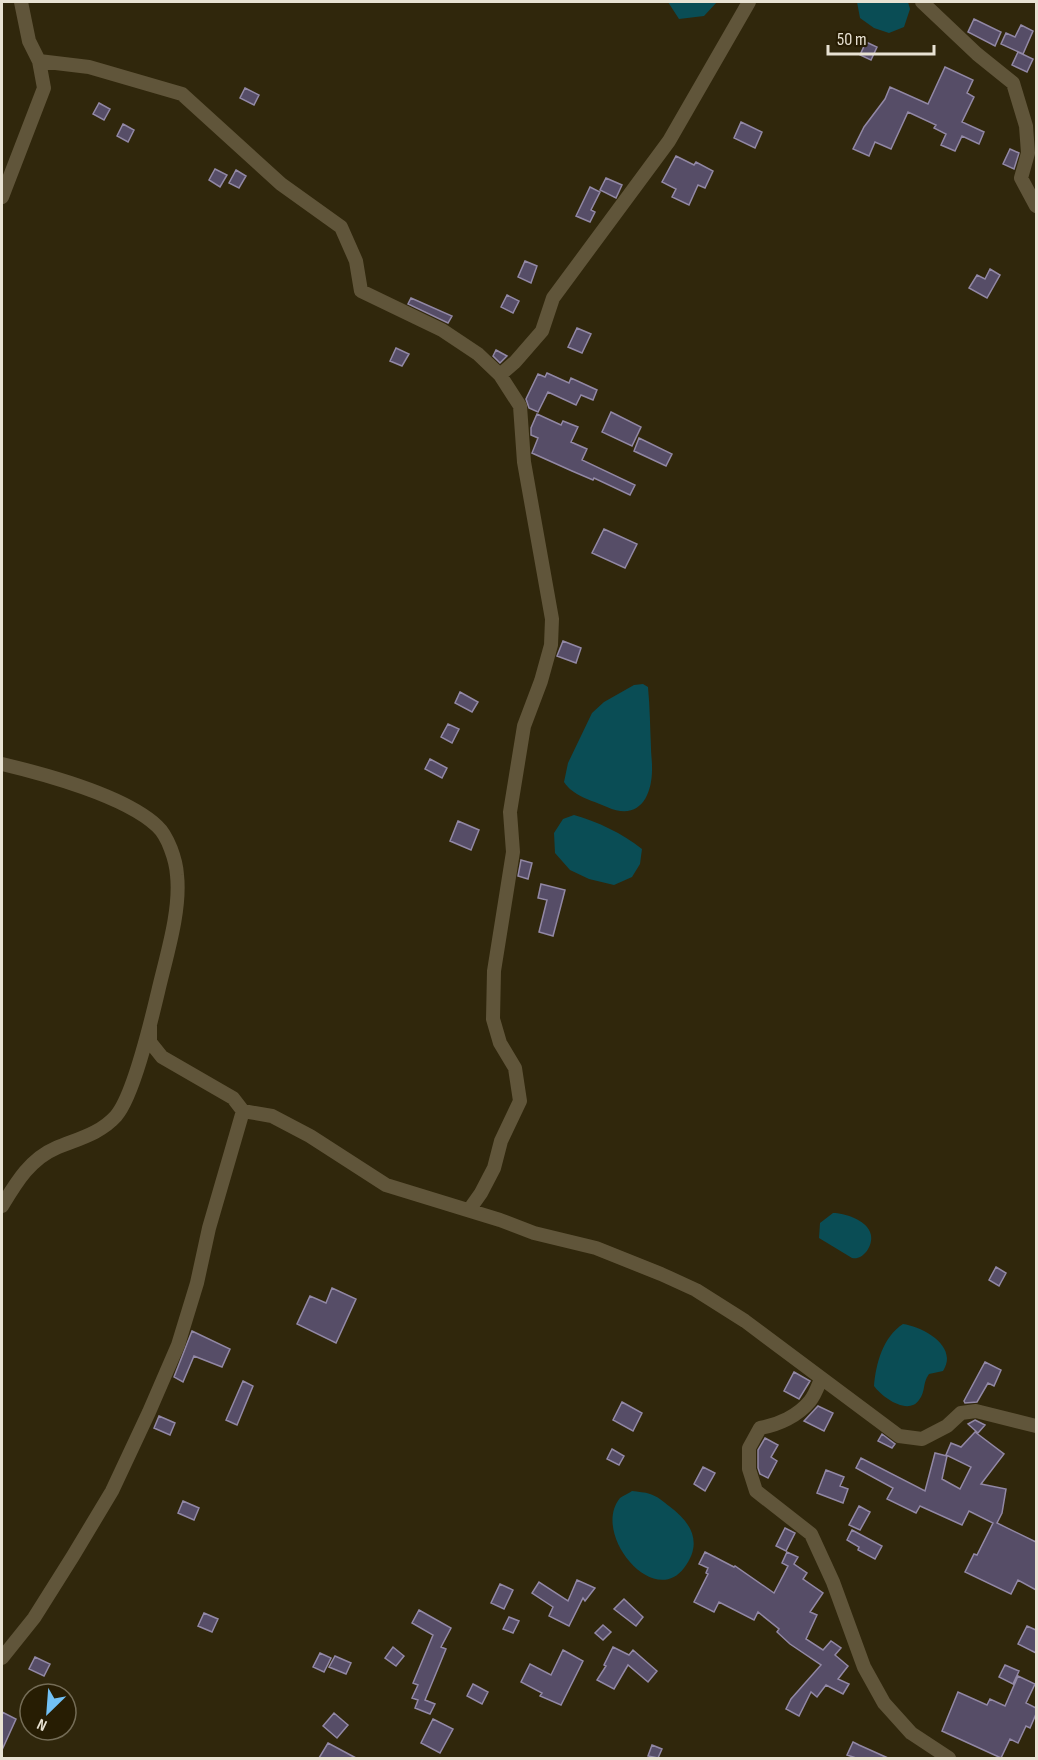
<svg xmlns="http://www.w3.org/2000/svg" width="1038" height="1760" font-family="'Sofia Sans Condensed',sans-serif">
	<rect width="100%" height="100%" fill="#30270c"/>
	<!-- water -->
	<path fill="#0a4d55" d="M668 2H717L704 16 679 19Z
		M857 2H908L910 9 904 27 889 33 874 28 860 18Z
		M643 684 648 687C650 708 650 727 651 748 651 754 652 760 652 766 653 795 640 822 607 807 591 800 573 796 564 782L568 763 592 713 604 702 634 685Z
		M574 815C598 822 622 833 642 849L640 864 632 877 614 885 589 879 570 870 555 853 554 833 563 819Z
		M833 1213C844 1213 866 1220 870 1232 875 1243 864 1261 852 1258L819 1238 820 1223Z
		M903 1324C923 1327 959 1346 943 1371L929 1374C922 1384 926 1391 919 1400 908 1416 882 1397 874 1386 876 1363 883 1337 903 1324Z
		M632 1491C638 1492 645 1492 650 1494 657 1496 664 1502 669 1506 692 1523 703 1543 684 1568 653 1609 591 1533 620 1498 623 1496 629 1493 632 1491Z"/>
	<!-- building -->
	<path fill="#564d67" stroke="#9288a5" stroke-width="1.5" d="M974 19 1001 32 995 46 968 32Z
		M1021 25 1033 31 1023 54 1001 44 1006 33 1015 37Z
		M866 42 877 47 871 60 860 55Z
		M1018 52 1033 59 1027 72 1012 65Z
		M945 67 973 80 967 93 974 97 962 122 984 132 979 144 962 136 955 151 941 145 946 134 934 128 936 125 908 112 891 149 875 142 869 156 853 149 864 127 885 99 890 87 928 104Z
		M245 88 259 95 254 105 240 98Z
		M99 103 110 109 104 120 93 114Z
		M741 122 762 132 755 148 734 138Z
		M123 124 134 130 128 142 117 136Z
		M1010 149 1019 153 1014 169 1003 164Z
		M676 156 694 165 696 162 713 171 705 188 698 185 689 205 672 197 676 189 662 182Z
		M215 169 227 175 220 187 209 180Z
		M236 170 246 176 239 188 229 183Z
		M606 178 622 185 616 198 600 190Z
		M590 187 600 192 591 210 595 212 590 222 576 216Z
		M525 261 537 266 531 283 518 277Z
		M990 269 1000 275 987 298 969 288 977 275 985 279Z
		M507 295 519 301 513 313 501 307Z
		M411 298 452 316 448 323 408 304Z
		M577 328 591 334 582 353 568 347Z
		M396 348 409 354 402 366 390 361Z
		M496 350 507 356 500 363 493 356Z
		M547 373 569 383 571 378 597 390 593 400 581 395 576 405 548 392 538 412 529 408 526 399 538 374 545 377Z
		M611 412 641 427 632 446 602 432Z
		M537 414 561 425 563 421 578 427 571 442 587 449 582 460 635 485 630 495 594 478 593 480 572 471 532 453 538 438 531 435V428Z
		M639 438 672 454 666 466 634 451Z
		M604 529 637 544 625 568 592 553Z
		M563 641 581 648 576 663 557 656Z
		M460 692 478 702 472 712 455 703Z
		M448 724 459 729 452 743 441 737Z
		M430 759 447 768 442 778 425 769Z
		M458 821 479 830 471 850 450 841Z
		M521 860 532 863 528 879 518 876Z
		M541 884 565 890 553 936 539 932 547 900 538 898Z
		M996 1267 1006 1273 999 1286 989 1280Z
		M332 1288 356 1299 336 1343 297 1324 310 1296 326 1303Z
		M192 1331 230 1349 222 1367 194 1356 183 1382 174 1377Z
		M985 1362 1001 1370 994 1386 988 1383 977 1402 965 1403 964 1401Z
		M794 1372 810 1381 799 1399 784 1391Z
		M243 1381 253 1386 237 1425 226 1420Z
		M622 1402 642 1413 633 1431 613 1420Z
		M818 1406 833 1413 824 1431 804 1421Z
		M159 1416 175 1423 170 1435 154 1428Z
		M975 1420 985 1425 978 1433 968 1424Z
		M975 1432 1004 1454 981 1484 1006 1489 1002 1513 997 1523 1036 1542V1590L1018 1580 1011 1594 965 1572 974 1554 977 1555 993 1523 969 1511 962 1525 920 1506 916 1513 887 1499 893 1488 856 1468 861 1458 925 1491 935 1453 947 1456 942 1479 960 1489 971 1467 946 1455 951 1443 961 1447Z
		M882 1434 895 1444 892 1448 878 1441Z
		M765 1438 778 1445 771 1457 777 1461 768 1478 760 1474 758 1468V1450Z
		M612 1449 624 1456 619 1465 607 1459Z
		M703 1467 715 1473 705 1491 694 1484Z
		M826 1470 844 1477 840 1486 848 1489 843 1503 817 1493Z
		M183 1501 199 1508 194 1520 178 1513Z
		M859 1506 870 1512 860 1530 849 1525Z
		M785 1528 795 1533 786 1551 776 1546Z
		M852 1530 882 1546 875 1559 858 1550 859 1547 847 1540Z
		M705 1552 734 1567 735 1566 774 1593 788 1566 782 1563 787 1552 798 1557 794 1564 807 1573 803 1579 823 1593 810 1612 817 1615 806 1639 823 1650 831 1641 841 1648 835 1655 848 1666 838 1679 849 1684 843 1694 826 1685 817 1697 811 1692 799 1716 786 1709 791 1699 821 1665 790 1644 777 1632 779 1629 758 1612 754 1620 719 1602 714 1612 694 1602 708 1574 706 1573 708 1568 699 1564Z
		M577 1580 595 1588 585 1601 583 1598 569 1626 549 1616 553 1607 532 1593 539 1582 568 1601Z
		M500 1584 513 1590 504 1609 491 1603Z
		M624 1599 643 1617 636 1626 614 1609Z
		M419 1610 451 1628 441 1647 446 1649 425 1700 435 1704 430 1714 415 1708 418 1700 412 1698 418 1685 413 1683 433 1635 412 1623Z
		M204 1613 218 1619 212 1632 198 1626Z
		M509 1617 519 1621 513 1633 503 1629Z
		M603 1625 611 1632 603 1640 595 1633Z
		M1027 1626 1036 1630V1653L1018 1644Z
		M393 1647 404 1656 396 1666 385 1658Z
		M613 1647 629 1655 633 1650 657 1671 648 1682 628 1665 614 1689 597 1680 606 1666 604 1665Z
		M563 1650 583 1661 561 1705 540 1696 542 1693 521 1682 530 1664 551 1675Z
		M320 1653 331 1658 324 1672 313 1667Z
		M335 1656 351 1663 346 1674 329 1667Z
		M35 1657 50 1664 44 1676 29 1669Z
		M1005 1665 1019 1671 1013 1684 999 1677Z
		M1018 1676 1035 1684 1026 1703 1036 1708V1714L1030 1728 1026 1726 1018 1743 1010 1739 1001 1758 942 1731 958 1692 987 1705 990 1699 1005 1706Z
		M473 1684 488 1692 482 1704 467 1696Z
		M2 1712 16 1719 2 1750Z
		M334 1713 348 1725 337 1738 323 1726Z
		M433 1719 453 1729 440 1753 421 1743Z
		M853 1742 859 1745 888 1758H856L847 1755Z
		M328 1743 356 1758H319Z
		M652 1745 662 1749 658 1758 648 1756Z"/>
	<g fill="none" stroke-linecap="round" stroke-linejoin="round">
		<!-- minor -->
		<path stroke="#60553a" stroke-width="14" d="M922 2 977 54 1013 83 1026 126 1028 153 1021 178 1036 206
			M39 61 89 67 182 94 281 184 341 227 356 261 361 291 442 330 478 354 500 375 520 406 524 462 552 619 551 645 541 681 524 726 510 812 513 852 494 971 493 1019 500 1043 515 1068 520 1101 501 1141 494 1168 481 1193 469 1210
			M2 197 44 88 39 61 29 41 21 2
			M500 375 515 362 542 331 553 298 669 141 749 2
			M2 764C44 774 125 796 157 826 168 836 176 860 177 875 181 911 166 957 158 992 151 1021 134 1095 116 1116 100 1134 77 1139 56 1148 30 1159 16 1183 2 1206
			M243 1111 272 1116 310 1136 386 1185 500 1220 534 1233 596 1248 661 1274 696 1290 745 1321 899 1436 922 1439 947 1426 961 1413 976 1411 1036 1426
			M821 1379C818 1386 815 1395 810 1401 798 1416 778 1425 760 1428L749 1448V1469L756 1491 811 1534 833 1582 864 1667 884 1703 911 1733 949 1758
			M2 1658 34 1618 73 1556 112 1491 149 1412 178 1345 197 1283 209 1228 243 1111 233 1098 162 1057 150 1042V1024"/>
	</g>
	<!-- border -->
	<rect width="1038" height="1760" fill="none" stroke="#e8e2d3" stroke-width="6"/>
	<!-- north arrow -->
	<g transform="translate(48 1712) rotate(205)"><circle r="28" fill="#271d03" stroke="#746c56" stroke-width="1.5"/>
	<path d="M0-4.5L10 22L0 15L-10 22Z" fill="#72c1f5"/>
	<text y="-9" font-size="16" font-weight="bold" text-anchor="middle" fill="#e8e2d3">N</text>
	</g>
	<!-- scale -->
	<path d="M828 45v9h106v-9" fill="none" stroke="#e8e2d3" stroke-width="3"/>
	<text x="837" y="45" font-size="18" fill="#e8e2d3" stroke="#271d03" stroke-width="4.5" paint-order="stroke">50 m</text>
</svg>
